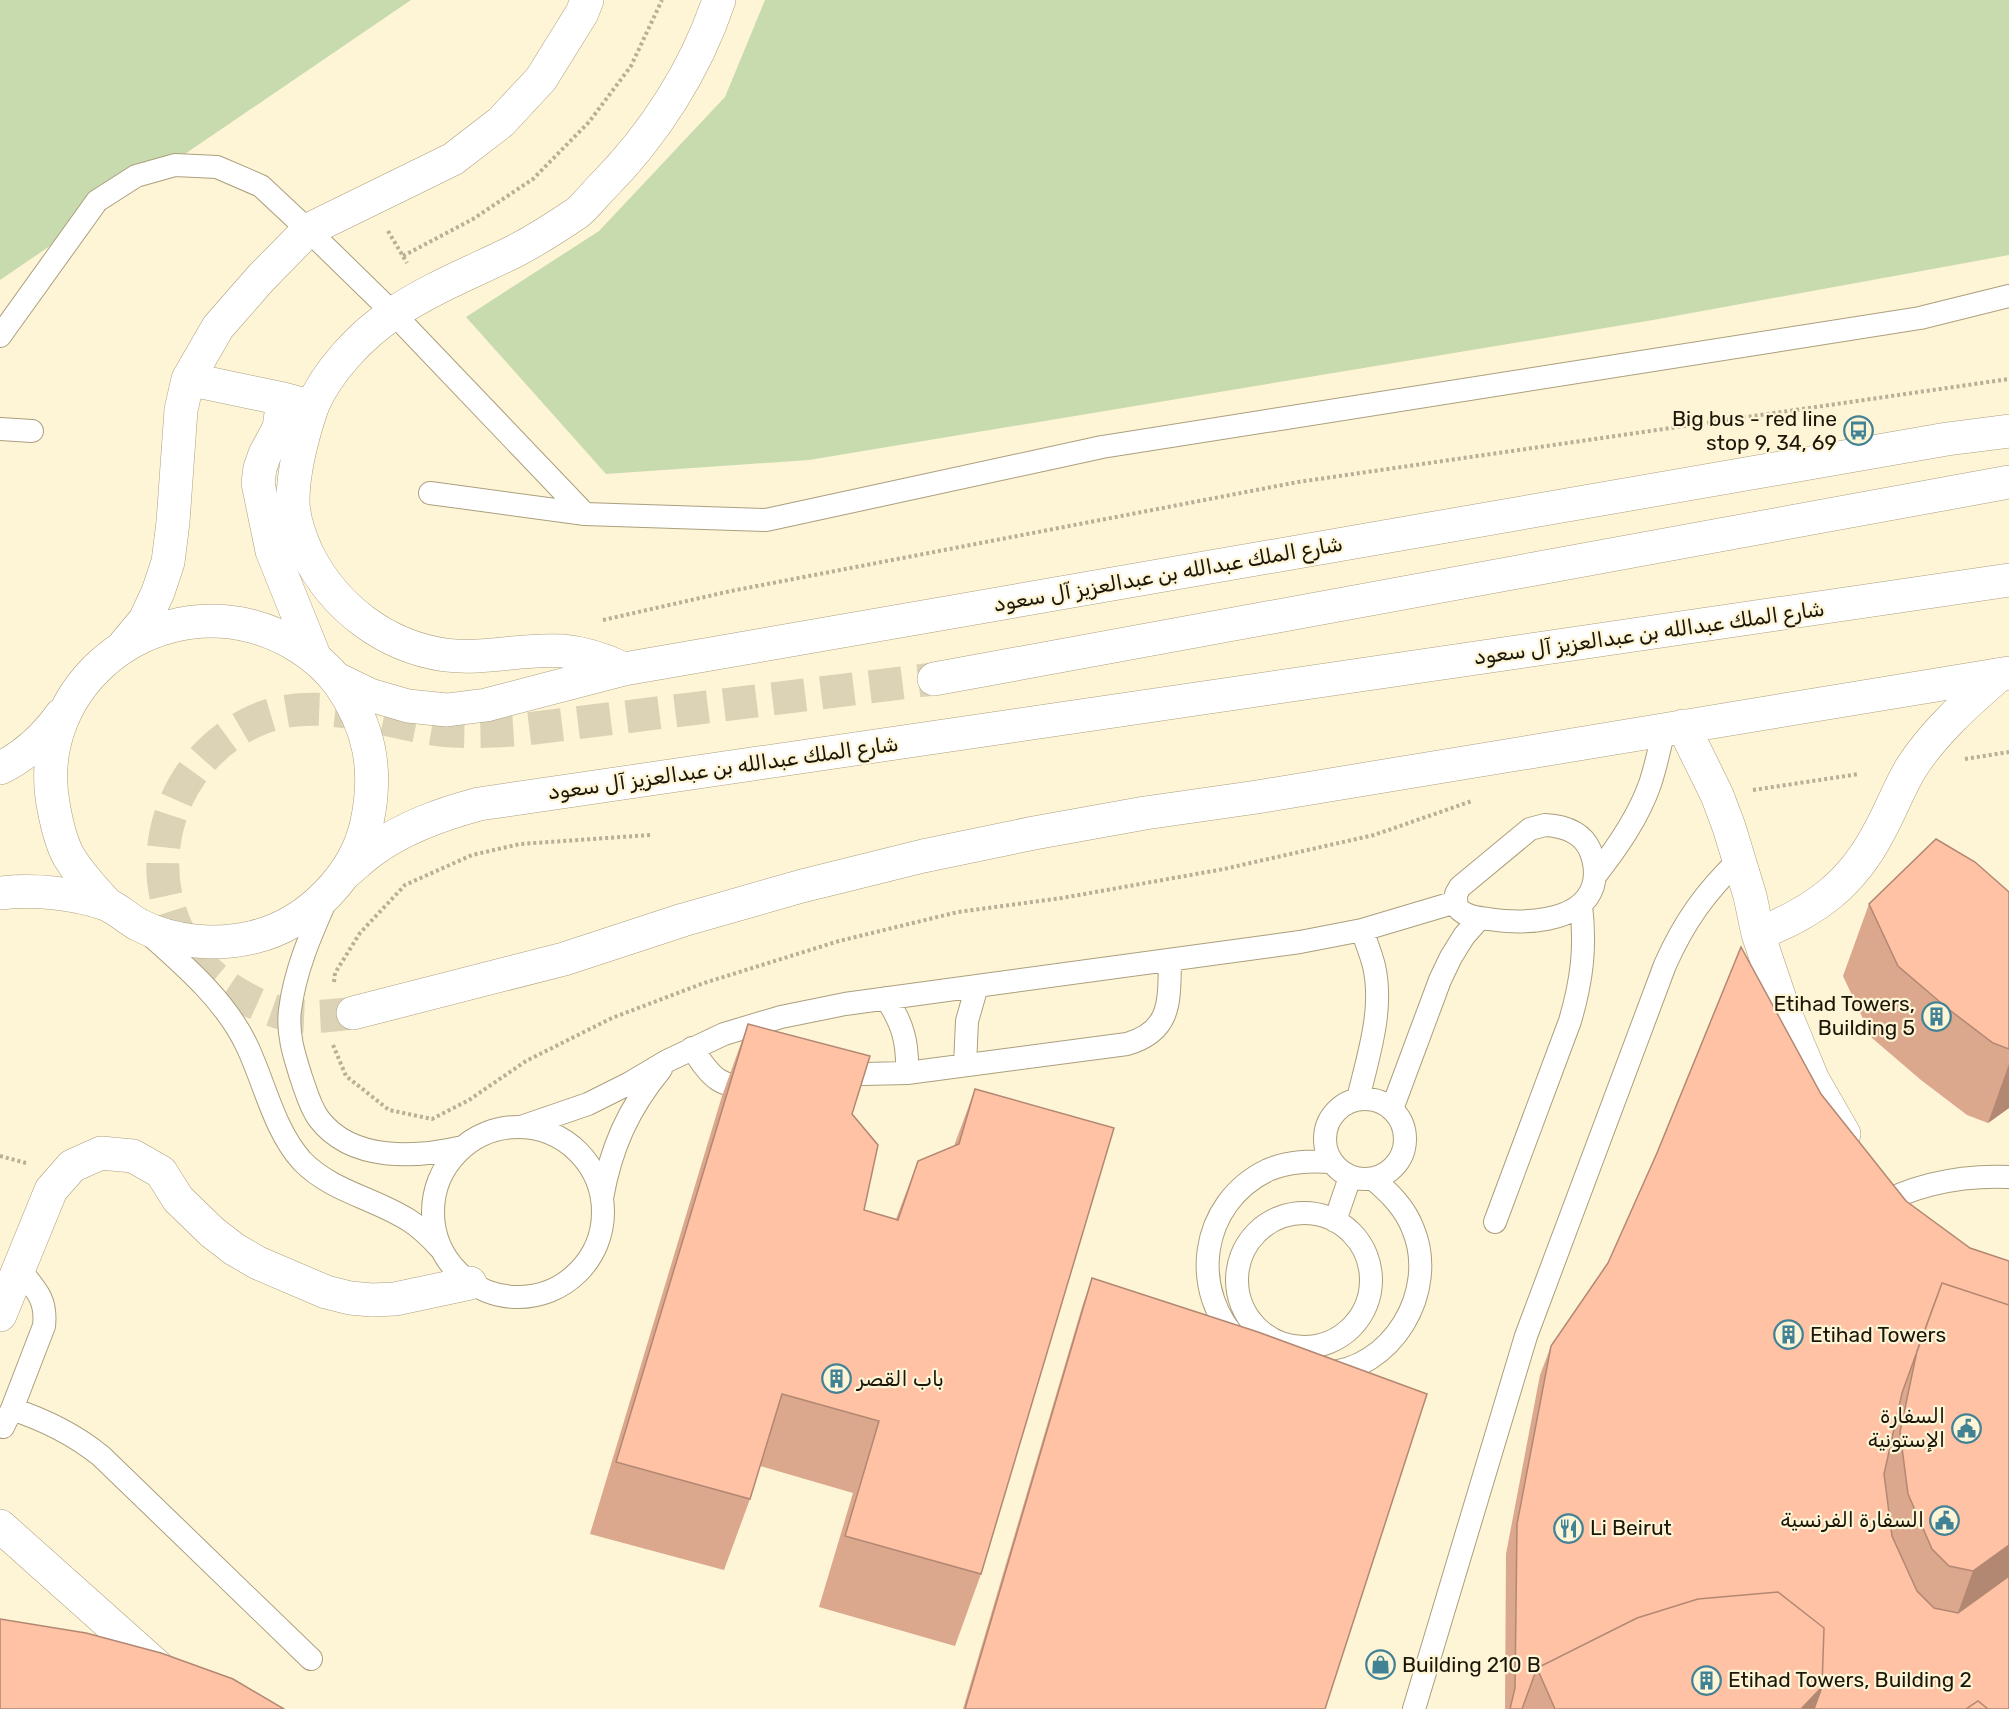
<svg xmlns="http://www.w3.org/2000/svg" width="2009" height="1709" font-family="Rubik,'Noto Naskh Arabic',sans-serif">
	<rect width="100%" height="100%" fill="#fef4d6"/>
	<!-- green -->
	<path fill="#c8dbae" d="M0 0H411L0 280Z
		M765 0H2009V255L1653 320 809 460 606 474 466 317 599 231 725 97Z"/>
	<g fill="none" stroke-linecap="round" stroke-linejoin="round">
		<!-- secondary-tunnel -->
		<path stroke="#dcd3b7" stroke-width="33" stroke-dasharray="33 16" stroke-linecap="butt" d="M353 1013C330 1016 304 1019 281 1013 248 1003 216 984 194 957 133 877 165 760 257 720 316 694 381 722 440 730 469 733 498 731 527 729L934 679"/>
		<defs>
			<path id="lane" d="M0 336 97 201 136 176 175 165 217 167 261 186 308 230 393 313 585 514
				M0 429 32 431
				M430 493 585 514 766 520 1102 447 1920 318 2009 296
				M1545 825C1564 826 1582 832 1590 850 1595 862 1597 873 1593 886 1581 924 1520 924 1488 919 1479 918 1464 916 1458 908 1456 904 1456 899 1456 894L1460 887 1530 829Z
				M1595 876C1617 848 1638 818 1650 784 1656 766 1660 747 1664 729
				M327 898C311 934 295 970 290 1010 287 1033 294 1055 301 1077 306 1091 310 1107 319 1119 352 1162 416 1158 463 1147
				M148 933C184 965 226 1001 247 1046 265 1084 274 1130 302 1161 332 1192 375 1198 410 1221 421 1228 431 1238 440 1248
				M886 998C903 1024 908 1042 907 1073
				M692 1048C708 1073 724 1098 756 1076
				M965 1065 967 1021 977 986
				M833 1070 864 1074 907 1073 1127 1044C1172 1031 1169 1001 1170 960
				M1358 1099C1368 1056 1384 1010 1374 966 1371 954 1366 942 1362 930
				M1325 1139a40 40 0 1 1 80 0a40 40 0 1 1-80 0Z
				M1392 1109 1440 980 1451 957 1464 936 1480 918
				M521 1127 588 1104 630 1083 667 1061 724 1034 781 1017 845 1004 1300 942 1362 930 1456 902
				M433 1212a85 85 0 1 1 170 0a85 85 0 1 1-170 0Z
				M602 1198C611 1148 628 1109 661 1069
				M1872 1208C1915 1184 1960 1175 2009 1177
				M1237 1280a67 67 0 1 1 134 0a67 67 0 1 1-134 0Z
				M1335 1221 1350 1177
				M1495 1222 1570 1021C1582 980 1586 947 1581 905
				M1241 1344C1188 1292 1199 1203 1268 1170 1289 1161 1310 1161 1331 1162
				M1323 1373C1392 1371 1439 1291 1413 1229 1405 1208 1390 1193 1373 1179
				M12 1409C45 1420 74 1434 101 1456L311 1659
				M3 1427 12 1409 44 1326C47 1299 36 1290 20 1270
				M1414 1709 1526 1336 1665 965C1684 922 1706 891 1740 859"/>
			<path id="street" d="M188 379 283 399 312 407C327 371 361 335 394 313 431 288 475 271 515 251 536 240 558 226 577 213 586 206 594 195 602 187 654 135 696 69 719 0
				M283 399 279 428 265 454 260 468 258 483 272 551 315 658
				M125 644 145 620 158 592 168 562 173 522 181 410 188 379 218 327 260 279 308 230 453 159 501 122 541 79 582 13 587 0
				M1683 726 1717 795 1729 827 1750 896 1758 934 1783 1008 1813 1080 1844 1134
				M1758 934C1814 912 1852 885 1880 830 1891 810 1899 788 1911 768 1934 732 1967 703 1999 675
				M0 1315 51 1190 72 1166 101 1153 133 1156 161 1172 178 1199 212 1232 234 1249 258 1263 326 1292 350 1298 372 1300 395 1299 470 1283
				M0 1526 205 1709"/>
			<path id="secondary" d="M312 407C302 437 293 469 293 501 293 519 300 537 307 553 334 607 384 646 445 655 485 660 524 648 563 651 585 653 605 660 624 669
				M335 678 370 695 408 706 447 710 486 705 624 669 1947 439 2009 431
				M934 679 2009 482
				M0 768C24 757 46 736 61 715
				M344 874C354 866 363 857 373 850 404 827 442 814 479 804L2009 580
				M0 893C34 889 73 893 106 904 118 909 128 919 139 925 174 943 217 946 254 937 308 924 356 875 367 822 378 770 370 727 339 683 318 655 285 635 251 626 139 598 30 694 54 809 57 825 61 843 69 857 80 875 94 890 108 905
				M353 1013 564 959 683 920 802 886 923 856 1034 833 1145 813 1257 797 2009 673"/>
		</defs>
		<!-- lane casing -->
		<use href="#lane" stroke="#ab9f7d" stroke-width="24"/>
		<!-- street casing -->
		<use href="#street" stroke="#ab9f7d" stroke-width="34"/>
		<!-- secondary casing -->
		<use href="#secondary" stroke="#ab9f7d" stroke-width="34"/>
		<!-- path -->
		<path stroke="#b7af96" stroke-width="4" stroke-dasharray="3 3" stroke-linecap="butt" d="M388 231 407 263
			M403 256 473 219 533 179 589 122 631 66 662 0
			M603 620 731 591 1298 482 2009 379
			M1965 759 2009 752
			M1753 790 1859 774
			M334 982 335 973 360 933 405 885 472 855 520 844 650 835
			M333 1045 346 1076 389 1110 432 1119 469 1100 526 1061 612 1018 704 983 839 941 958 912 1062 898 1224 869 1374 835 1472 801
			M0 1156 26 1163"/>
		<!-- lane -->
		<use href="#lane" stroke="#fff" stroke-width="22"/>
		<!-- street -->
		<use href="#street" stroke="#fff" stroke-width="33"/>
		<!-- secondary -->
		<use href="#secondary" stroke="#fff" stroke-width="33"/>
	</g>
	<!-- wall -->
	<path fill="#dba78d" d="M2009 892V1108L1988 1123 1967 1115 1921 1080 1872 1038 1843 976 1869 904Z
		M748 1024 852 1114 864 1210 896 1219 918 1161 954 1146 975 1089 981 1574 955 1646 819 1607 853 1493 760 1466 750 1499 724 1570 590 1534 722 1096Z
		M1821 1094 1906 1201 1970 1248 2009 1709H1505L1506 1554 1540 1375 1551 1346Z
		M1092 1278 1325 1709H963L1082 1307Z"/>
	<!-- shaded-wall -->
	<path fill="#b28873" d="M2009 1064V1108L1988 1123Z
		M2009 1545V1593L1947 1643 1973 1571Z
		M1822 1687 1814 1709H1801Z"/>
	<!-- building -->
	<path fill="#ffc2a4" stroke="#b28873" stroke-width="1.5" d="M1936 839 1975 862 2009 892V1049L1993 1043 1947 1008 1898 966 1869 904Z
		M1741 947 1821 1094 1906 1201 1970 1248 2009 1261V1305L1942 1283 1902 1393 1884 1474 1892 1536 1917 1591 1934 1608 1958 1613 2009 1576V1709H1988L1978 1701 1966 1709H1814L1822 1687 1824 1628 1778 1592 1698 1599 1637 1618 1537 1668 1522 1709H1510L1515 1688 1517 1524 1551 1346 1608 1263 1657 1153Z
		M748 1024 870 1056 852 1114 878 1145 864 1210 898 1220 918 1161 959 1144 975 1089 1114 1128 981 1574 845 1536 879 1421 782 1394 750 1499 616 1462Z
		M1092 1278 1258 1332 1427 1394 1325 1709H965Z
		M1942 1283 2009 1305V1545L1973 1571 1949 1566 1932 1549 1908 1494 1900 1432 1917 1351Z
		M1778 1592 1824 1628 1822 1687 1801 1709H1555L1537 1668 1637 1618 1698 1599Z
		M0 1619 86 1633 161 1653 233 1679 284 1709H0Z
		M1978 1701 1988 1709H1966Z"/>
	<!-- icons -->
	<defs>
		<symbol id="bus-ring" viewBox="-11 -11 22 22"><circle r="9.5" fill="#fef4d6" stroke="#418295" stroke-width="1.5"/><path d="M-5-6H5V4H4V6H2V4H-2V6H-4V4H-5ZM-3.5-4V0h7V-4ZM-3.5 1.2v1.5H-2V1.2ZM2 1.2v1.5H3.5V1.2Z" fill="#418295"/></symbol>
		<symbol id="building-ring" viewBox="-11 -11 22 22"><circle r="9.5" fill="#fef4d6" stroke="#418295" stroke-width="1.5"/><path d="M-4-6H4V6H1V3H-1V6H-4ZM-2.5-4.3h1.7v1.8h-1.7ZM.8-4.3h1.7v1.8H.8ZM-2.5-1h1.7V.8h-1.7ZM.8-1h1.7V.8H.8Z" fill="#418295"/></symbol>
		<symbol id="civic-ring" viewBox="-11 -11 22 22"><circle r="9.5" fill="#fef4d6" stroke="#418295" stroke-width="1.5"/><path d="M-.6-6.5H3V-4.5H.6V-3L4-1V1h2V6H-6V1h2V-1L-.6-3ZM-1.2 2.5V6h2.4V2.5Z" fill="#418295"/></symbol>
		<symbol id="restaurant-ring" viewBox="-11 -11 22 22"><circle r="9.5" fill="#fef4d6" stroke="#418295" stroke-width="1.5"/><path d="M-5-6h1v4h1v-4h1v4h1v-4h1v5L-1.5 .5V6h-2V.5L-5-1ZM5-6V6H3V1.5H1.5Q1.5-4 5-6Z" fill="#418295"/></symbol>
		<symbol id="shop-ring" viewBox="-11 -11 22 22"><circle r="9.5" fill="#fef4d6" stroke="#418295" stroke-width="1.5"/><path d="M-5-2.5h2.3a2.7 3.5 0 0 1 5.4 0H5L5.5 6h-11ZM-1.5-2.5h3a1.5 2.3 0 0 0-3 0Z" fill="#418295"/></symbol>
	</defs>
	<g fill-rule="evenodd">
		<use href="#bus-ring" x="1842" y="414" width="33" height="33"/>
		<use href="#building-ring" x="1920" y="1000" width="33" height="33"/>
		<use href="#building-ring" x="1772" y="1318" width="33" height="33"/>
		<use href="#building-ring" x="820" y="1362" width="33" height="33"/>
		<use href="#civic-ring" x="1950" y="1412" width="33" height="33"/>
		<use href="#civic-ring" x="1928" y="1504" width="33" height="33"/>
		<use href="#restaurant-ring" x="1552" y="1512" width="33" height="33"/>
		<use href="#shop-ring" x="1364" y="1648" width="33" height="33"/>
		<use href="#building-ring" x="1690" y="1664" width="33" height="33"/>
	</g>
	<g text-anchor="middle" stroke-width="4.5" stroke-linejoin="round" paint-order="stroke">
		<!-- poi labels -->
		<g font-size="21" fill="#1a1608" stroke="#fef4d6" text-anchor="start">
			<text x="1837" y="426" text-anchor="end">Big bus - red line<tspan x="1837" dy="24">stop 9, 34, 69</tspan></text>
			<text x="1915" y="1011" text-anchor="end">Etihad Towers,<tspan x="1915" dy="24">Building 5</tspan></text>
			<text x="1810" y="1342">Etihad Towers</text>
			<text x="857" y="1386">باب القصر</text>
			<text x="1945" y="1423" text-anchor="end">السفارة<tspan x="1945" dy="24">الإستونية</tspan></text>
			<text x="1924" y="1527" text-anchor="end">السفارة الفرنسية</text>
			<text x="1590" y="1535">Li Beirut</text>
			<text x="1402" y="1672">Building 210 B</text>
			<text x="1728" y="1687">Etihad Towers, Building 2</text>
		</g>
		<!-- street labels -->
		<g font-size="21" fill="#1a1608" stroke="#fef4d6">
			<text transform="translate(1168 574) rotate(-10)" y="7">شارع الملك عبدالله بن عبدالعزيز آل سعود</text>
			<text transform="translate(1649 633) rotate(-8)" y="7">شارع الملك عبدالله بن عبدالعزيز آل سعود</text>
			<text transform="translate(723 768) rotate(-8)" y="7">شارع الملك عبدالله بن عبدالعزيز آل سعود</text>
		</g>
	</g>
</svg>
